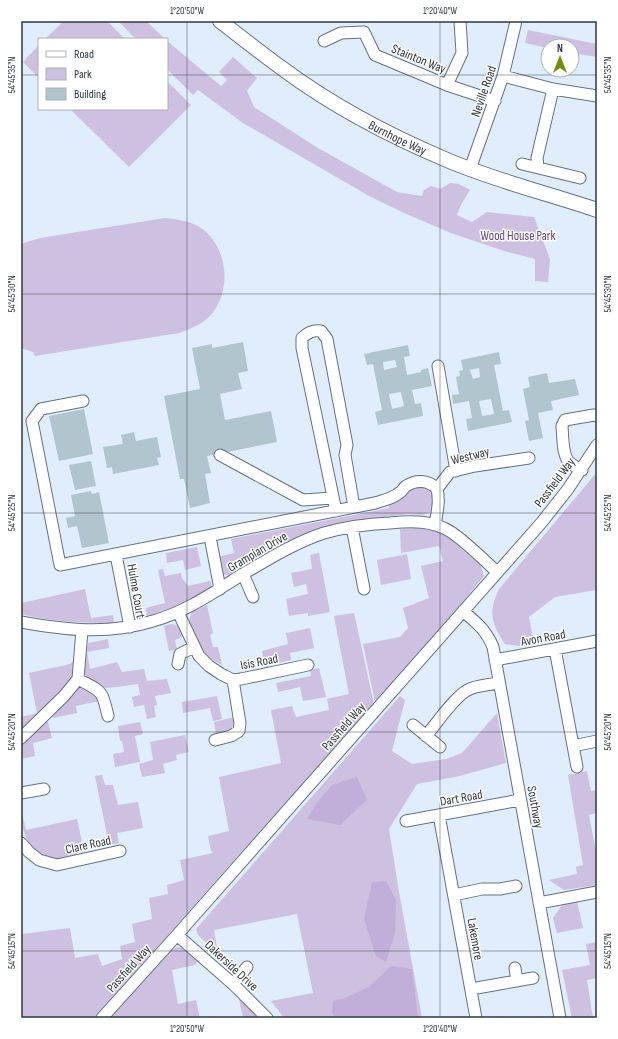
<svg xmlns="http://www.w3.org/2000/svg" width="618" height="1039" font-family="'Sofia Sans Condensed',sans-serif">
	<rect width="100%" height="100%" fill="#e0edfd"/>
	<!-- green -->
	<path fill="#cec0e0" d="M64 21H107L125 39H45Z
		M118 21H146L165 39H136Z
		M528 30 597 44V57L572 53V46H548V48L525 43Z
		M167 41 221 86 227 80 219 72 233 57 257 78 247 91 254 107 318 148 397 192 422 196 424 190 431 186 440 189 450 183 459 184 470 190 461 205 457 215 472 222 487 212 534 217 550 259 548 282 535 281V259L504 251 451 233 404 213 369 196 243 123 198 90 193 95 167 69Z
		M39 45V78L23 62Z
		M167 81 191 105 129 167 70 109H167Z
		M165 218C176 219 188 221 198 226 225 242 232 282 216 308 208 322 193 328 179 333L35 356 33 352 21 348V244L40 238Z
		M597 472V590L555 597 529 617 534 644 519 646 505 644C491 623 488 612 499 589Z
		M423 484 434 491 435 506 431 512 423 515 409 514 369 519 313 532 291 540 230 576 222 574 217 557 234 553 231 539 389 508 388 503 405 494 411 488Z
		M422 527 438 532 451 540 481 566 484 576 456 610 375 702 363 644 400 637 408 628 403 608 429 598 421 566 443 561 439 546 401 553 400 529Z
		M197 547 201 566 185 570 183 560 167 563 166 553Z
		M319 553 330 612 308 616V613L289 616 286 599 308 594 306 584 294 587 291 573 312 569 310 555Z
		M407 554 411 579 381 585 377 560Z
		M163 569 165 576 181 573 182 578 188 586 210 581 212 587C191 600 170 609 147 616L146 608 165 603 158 570Z
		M85 589 91 618 113 615 114 623C82 623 52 622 21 614V603Z
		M207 605 213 633 210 635 213 647H218L222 665 204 655 188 621 192 612Z
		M354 613 374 704 228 867 96 1018H21V934L70 928 75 958 98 954 102 966 122 959 120 946 135 942 132 924 152 919 149 898 168 894 167 885 184 880 180 860 213 853 211 851 208 836 229 831 219 777 281 763 271 710 292 706 296 717 329 710 327 699 349 694 334 616Z
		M171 624C179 624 180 629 184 636L175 640 177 650 169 651 164 626Z
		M310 628 314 648 290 653 291 660 269 665 266 670 264 666 262 651 288 644 286 633Z
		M108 639 109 648 87 652 90 669 117 662 122 672 144 669 147 681 167 679 171 693 155 696 157 705 154 706 156 717 147 719 144 705 134 707 132 697 140 695 138 684C129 685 113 688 105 688 98 687 85 679 84 671L88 643Z
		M74 660 75 671 65 691 21 734V717L37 713 29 673 70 664Z
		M319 668 326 697 303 701 300 687 278 692 276 683 311 676 310 670Z
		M78 688C86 687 96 694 100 701L76 706 77 713 53 718 52 716Z
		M217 696 222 719 213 721 210 708 183 713 182 702Z
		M400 696 405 700 392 751 412 764 446 759 462 753 497 713 506 763 460 776 417 784 389 829 399 892 422 1018H284L271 1001 313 993 297 914 214 930 218 954 198 935 196 929Z
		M235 717C233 732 229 731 216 736L214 722Z
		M44 722H48L52 738 33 743 35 756 21 759V747L27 738Z
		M140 722 143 734 135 736 140 762 115 767 113 754 124 752 122 741H120L118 726Z
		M185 735 189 752 176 755 177 760 163 764 165 773 142 777 139 764 153 760 150 742Z
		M587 771 591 791 597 790V813L589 815 597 857V885L564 890 549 880 577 874 576 867 583 865 568 775Z
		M102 775 105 785H113L118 805 138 802 143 828 117 833 119 843 109 845 95 776Z
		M21 810 26 830 77 819 84 851C76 854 68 857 59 858 31 860 21 834 21 810Z
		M577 901 583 928 557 933 553 918 562 905Z
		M597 942V978L587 980 593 1018H572L562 970 590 965 586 944Z
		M177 947 183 948 198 960 195 965 172 970 178 1004 196 1000 200 1018H111L166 954 172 949Z
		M239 999H241L263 1018H243Z"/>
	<!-- forest -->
	<path fill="#c1aed9" d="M357 777 367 800 340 825 307 819 316 804 332 785Z
		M386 881 396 900 395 933 386 962 376 956 364 919 372 882Z
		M391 966 412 969 418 1018H335L332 1012 333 1001 345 998 369 987Z"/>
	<!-- building -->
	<path fill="#b0c5ce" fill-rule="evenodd" d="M243 342 248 371 238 373 242 389 220 394 225 420 271 411 277 442 207 456 211 473 205 474 210 503 190 508 184 479H180L164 396 200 389 192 348 212 344V348Z
		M408 345 410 356 404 357 407 375 421 372V370L428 368 432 386 412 390 415 404 421 403 423 416 378 425 375 412 382 410 373 364 367 365 364 354ZM395 360 397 367 384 370 383 362ZM401 392 404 406 392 409 389 394Z
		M499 352 501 364 494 365 503 411 509 410 512 422 468 431 466 419 472 418 469 401 453 404 452 395 459 394 456 377 460 376 459 371 463 370 461 360ZM479 368 480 377 473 379 470 370ZM491 399 494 414 482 416 479 401Z
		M547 373 549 383 575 379 579 395 551 401 553 410 538 413 543 438 529 441 525 421 529 420 523 389 530 387 528 377Z
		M84 409 93 454 59 461 49 416Z
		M134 432 136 441 157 437 161 457 157 458 159 465 113 474 112 467 107 468 103 447 123 444 121 435Z
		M91 461 96 486 75 490 69 465Z
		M91 491 92 494 99 492 109 543 82 548 77 526 68 528 66 518 75 516 71 495Z"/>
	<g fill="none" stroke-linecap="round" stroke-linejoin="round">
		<defs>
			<path id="minor" d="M324 41 341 33 364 32 375 55 447 85 495 101
				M503 76 553 89 597 96
				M447 85 462 53 460 21
				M522 164 580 178
				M538 167 537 158 553 89
				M470 169 503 76 516 21
				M438 366 456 471
				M83 401 41 409 32 421 60 565 375 503C384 500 392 499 399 493 402 492 403 488 406 486 416 479 429 480 437 489
				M220 455 303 500 333 498
				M582 470C578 468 574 466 570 463 562 456 563 436 562 426L565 420 594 415 597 416
				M336 511 302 348V338C308 332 313 330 321 331L327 339 347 445 345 455 354 507
				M435 525C437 512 440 502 437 489L450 472 475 466 529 458
				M352 527 364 589
				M211 542 220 589
				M117 560 130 627
				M243 574 253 597
				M463 611C477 623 486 630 493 647L560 1018
				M178 612 199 656 209 666 221 674 233 680 241 679 308 665
				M21 622C66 630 108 635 153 621 186 612 214 592 243 574 269 559 296 542 324 533 345 527 368 524 390 523 411 521 433 520 451 532 466 542 484 560 497 572
				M555 649 577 767
				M495 660 597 641
				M178 664 180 654 194 647
				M78 679C102 692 102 689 108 716
				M413 725 440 747
				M426 736C436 724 454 698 466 691 475 685 488 685 499 683
				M21 738 64 696 78 679 82 630
				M215 740 231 736 239 731 240 723 233 680
				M573 746 597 741
				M21 793 44 789
				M439 815 476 1018
				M406 821 520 800
				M21 843 29 852 39 860 57 865 120 851
				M454 895 482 889H500L516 886
				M539 903 597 892
				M177 935 233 984 267 1018
				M515 968 517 981
				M233 984 247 967
				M471 989 533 978
				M102 1018 177 935 542 522 568 489 597 445"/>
			<g id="major">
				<path id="s1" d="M220 21C241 37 262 54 283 69 333 106 390 136 447 160 496 181 547 193 597 210"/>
			</g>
		</defs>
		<!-- minor casing -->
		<use href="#minor" stroke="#667280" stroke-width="13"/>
		<!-- major casing -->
		<use href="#major" stroke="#667280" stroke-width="16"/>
		<!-- minor -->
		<use href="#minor" stroke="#fff" stroke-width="11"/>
		<!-- major -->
		<use href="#major" stroke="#fff" stroke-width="14"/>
	</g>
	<!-- ticks -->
	<path fill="none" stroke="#31373d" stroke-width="1" stroke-opacity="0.45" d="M187 21V1018M440 21V1018M21 75H39M167 75H597M21 294H597M21 513H597M21 732H597M21 951H597"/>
	<g text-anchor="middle" stroke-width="3" stroke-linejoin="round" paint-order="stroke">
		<!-- street labels -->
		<g font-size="13" fill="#31373d" stroke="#fff">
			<text transform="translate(419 58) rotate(22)" y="5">Stainton Way</text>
			<text transform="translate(483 91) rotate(-71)" y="5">Neville Road</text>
			<text dy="5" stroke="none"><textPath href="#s1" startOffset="213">Burnhope Way</textPath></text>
			<text transform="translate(470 455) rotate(-14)" y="5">Westway</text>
			<text transform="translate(554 482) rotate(-53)" y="5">Passfield Way</text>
			<text transform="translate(257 551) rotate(-30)" y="5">Grampian Drive</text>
			<text transform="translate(137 591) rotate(80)" y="5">Hulme Court</text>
			<text transform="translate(543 637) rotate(-10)" y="5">Avon Road</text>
			<text transform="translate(259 661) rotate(-11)" y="5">Isis Road</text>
			<text transform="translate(343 726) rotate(-49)" y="5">Passfield Way</text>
			<text transform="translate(461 797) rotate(-10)" y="5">Dart Road</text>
			<text transform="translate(536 807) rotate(80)" y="5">Southway</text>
			<text transform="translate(88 844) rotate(-12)" y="5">Clare Road</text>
			<text transform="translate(476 939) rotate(80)" y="5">Lakemore</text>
			<text transform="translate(232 965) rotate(43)" y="5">Oakerside Drive</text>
			<text transform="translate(128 968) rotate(-48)" y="5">Passfield Way</text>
		</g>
		<!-- park labels -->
		<g font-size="13" fill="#634880" stroke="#fff">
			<text x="518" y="240">Wood House Park</text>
		</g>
	</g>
	<!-- border -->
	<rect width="618" height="1039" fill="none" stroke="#ffffff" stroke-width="44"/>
	<!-- legend -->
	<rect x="38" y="38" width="130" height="72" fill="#ffffff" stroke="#adafb1"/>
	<rect x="46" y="51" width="20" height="6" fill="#ffffff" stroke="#adafb1"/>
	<text x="74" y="58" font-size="12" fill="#31373d">Road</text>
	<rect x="46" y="68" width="20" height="12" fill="#cec0e0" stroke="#adafb1"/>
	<text x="74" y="78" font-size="12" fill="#31373d">Park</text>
	<rect x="46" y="88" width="20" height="12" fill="#b0c5ce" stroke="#adafb1"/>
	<text x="74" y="98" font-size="12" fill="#31373d">Building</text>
	<!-- north arrow -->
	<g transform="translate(560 58)"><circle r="19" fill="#ffffff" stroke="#adafb1"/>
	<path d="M0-3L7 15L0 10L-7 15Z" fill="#6f8c0a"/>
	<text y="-6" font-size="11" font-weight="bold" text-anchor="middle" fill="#31373d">N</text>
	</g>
	<rect x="22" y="22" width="574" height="995" fill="none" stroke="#31373d" stroke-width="1.5"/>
	<g font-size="10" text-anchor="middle" fill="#31373d">
		<text x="187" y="14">1°20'50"W</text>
		<text x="440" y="14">1°20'40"W</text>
		<text transform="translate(11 75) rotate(-90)" y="4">54°45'35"N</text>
		<text transform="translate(607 75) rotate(-90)" y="4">54°45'35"N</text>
		<text transform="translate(11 294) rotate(-90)" y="4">54°45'30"N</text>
		<text transform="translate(607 294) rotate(-90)" y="4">54°45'30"N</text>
		<text transform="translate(11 513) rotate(-90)" y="4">54°45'25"N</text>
		<text transform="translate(607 513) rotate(-90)" y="4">54°45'25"N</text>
		<text transform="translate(11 732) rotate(-90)" y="4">54°45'20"N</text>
		<text transform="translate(607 732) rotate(-90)" y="4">54°45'20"N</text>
		<text transform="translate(11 951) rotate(-90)" y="4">54°45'15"N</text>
		<text transform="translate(607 951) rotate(-90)" y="4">54°45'15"N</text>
		<text x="187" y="1032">1°20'50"W</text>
		<text x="440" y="1032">1°20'40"W</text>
	</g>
</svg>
